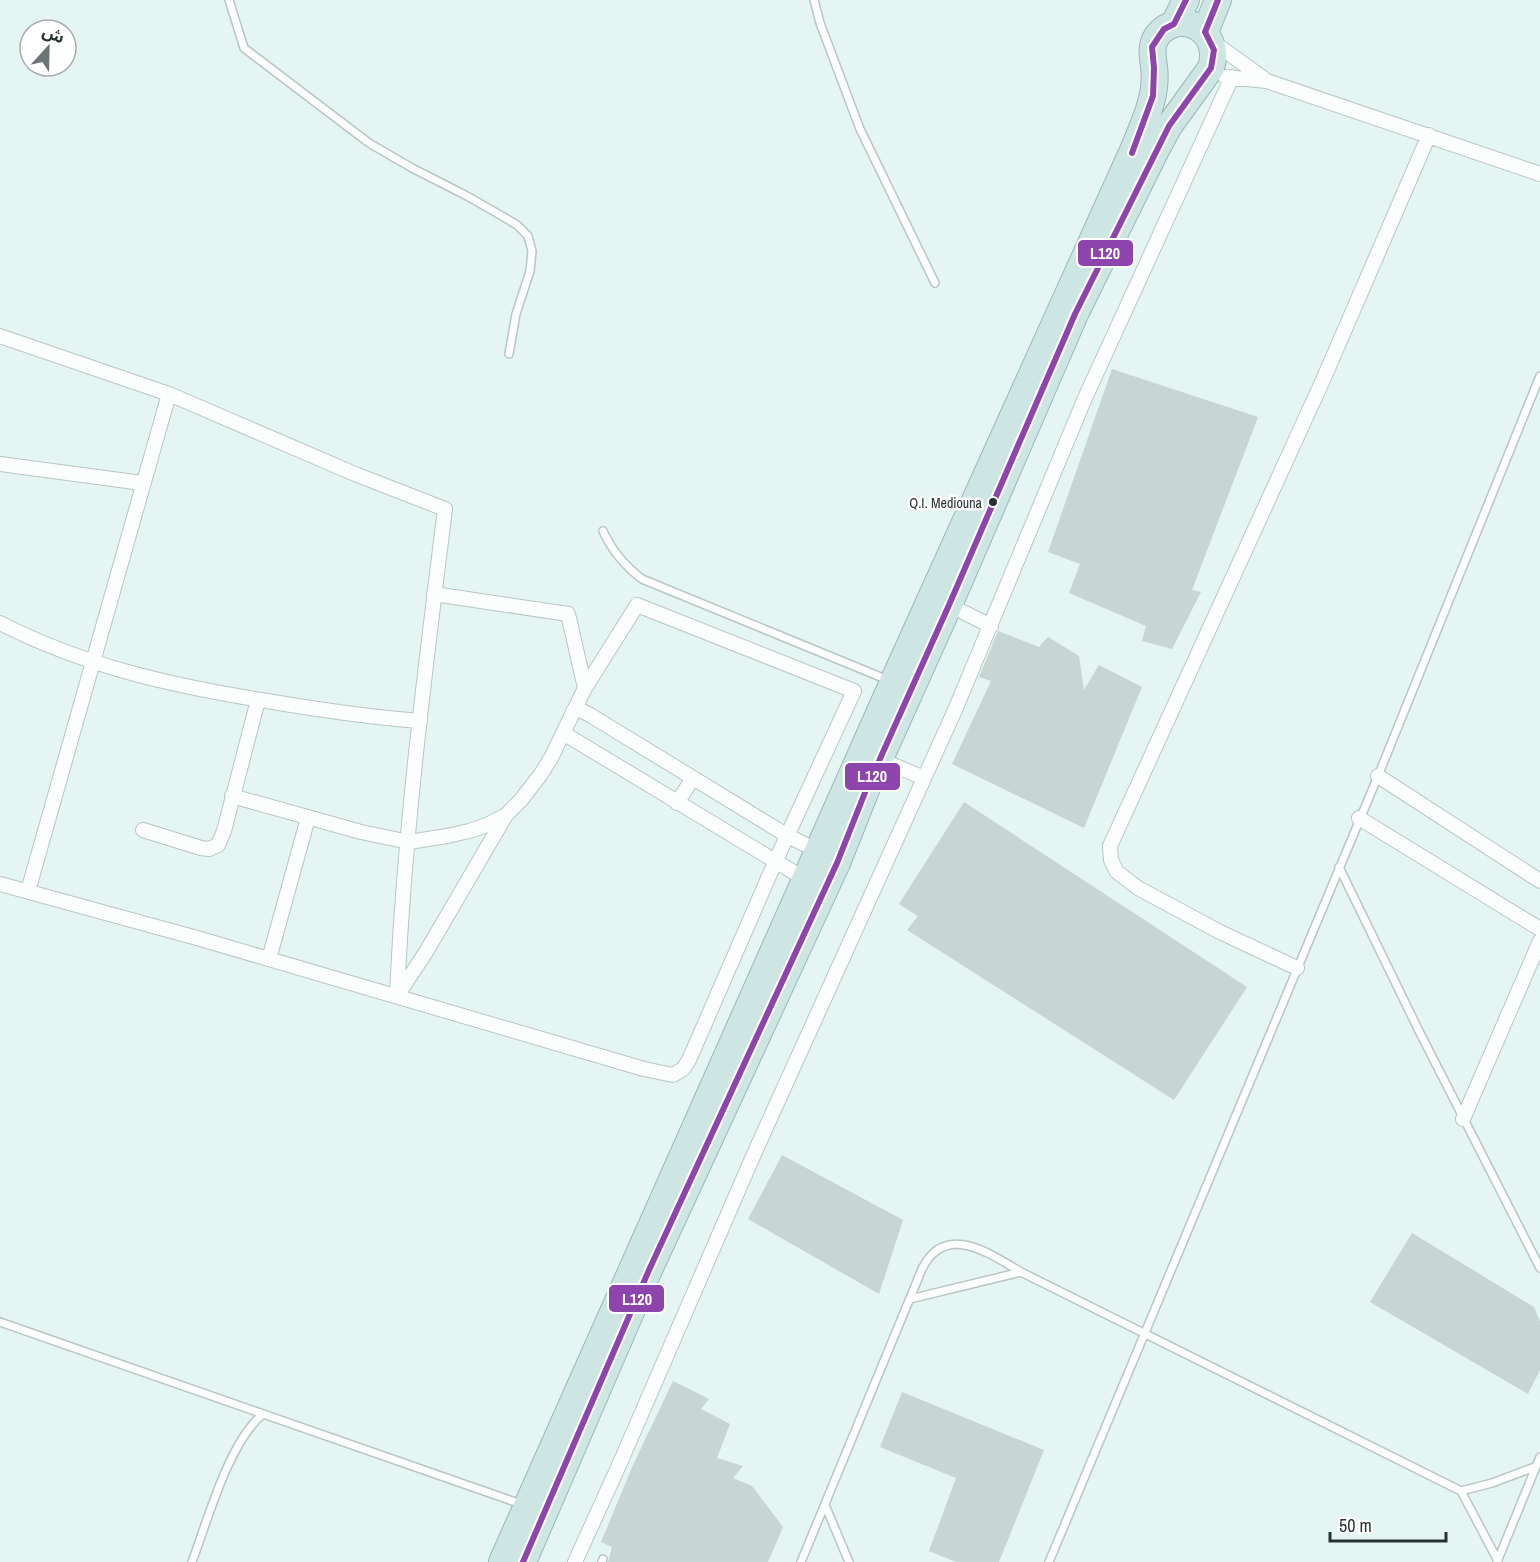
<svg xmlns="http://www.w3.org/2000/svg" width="1540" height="1562" font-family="'Archivo Narrow','Noto Sans Arabic',sans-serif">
	<rect width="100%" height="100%" fill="#e4f5f3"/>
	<!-- building -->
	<path fill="#c7d5d3" d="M1112 369 1258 417 1192 590 1201 592 1172 649 1142 641 1146 626 1069 593 1080 564 1048 552Z
		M998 631 1039 647 1048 637 1079 656 1084 690 1099 665 1142 687 1084 828 952 764 991 681 979 677Z
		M964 802 1247 987 1174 1100 907 930 918 916 899 904Z
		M782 1155 903 1220 879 1294 748 1219Z
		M1412 1233 1534 1307 1540 1322V1370L1528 1394 1370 1302Z
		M673 1381 709 1399 701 1409 730 1424 717 1458 743 1466 733 1478 752 1486 783 1527 768 1562H608L612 1547 601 1542 633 1465Z
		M902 1392 1044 1450 999 1562H956L929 1551 956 1478 880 1447Z"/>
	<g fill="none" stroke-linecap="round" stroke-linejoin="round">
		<defs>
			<path id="lane" d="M229 0 244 48 369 143 412 168 467 196 502 216 517 225 528 236 532 251 530 271 516 314 509 354
				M814 0 820 23 860 129 935 283
				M603 531C612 551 625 566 642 579L888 680
				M1339 867 1419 1031 1540 1268
				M910 1299 1021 1272
				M0 1322 521 1504
				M1461 1491 1498 1561
				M825 1505 849 1562
				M192 1562C207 1522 229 1442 262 1415
				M602 1562 603 1559
				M801 1562 922 1269C945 1222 989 1253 1021 1272L1461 1491 1492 1483 1535 1467
				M1049 1562 1378 776 1540 376
				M1497 1562 1540 1457"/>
			<path id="street" d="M1213 42 1263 78
				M1225 77 1267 81 1540 174
				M0 336 169 394 355 474 445 509C425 671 404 833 397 996L426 952 506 815
				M0 464 142 483
				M434 594 568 614 585 688
				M949 605 991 626
				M0 623C84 666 169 685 261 700 314 709 366 717 420 721
				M573 711 580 710 590 715 788 836 818 851
				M563 733 805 879
				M879 759 924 778
				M1378 776 1540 881
				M677 803 693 778
				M1359 818 1540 929
				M143 830 201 848 209 849 218 845 224 831 258 700
				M0 884 197 938 644 1069 673 1075 683 1069 689 1060 776 860 854 691 637 605 585 688 551 758 541 774 521 800 506 815 487 825 469 831 447 836 409 842 361 832 232 796
				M28 891 169 394
				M269 959 308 818
				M1297 968 1220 932 1138 888 1117 872 1111 860 1110 846 1323 380 1429 135
				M1463 1119 1540 941
				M575 1562 620 1463 754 1154 955 710 1085 398 1232 77"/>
			<path id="highway" d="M1174 24 1186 0
				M1205 32 1218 0
				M502 1562 893 682 1134 148C1144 123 1158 95 1154 67 1153 56 1150 47 1157 36 1179 7 1223 30 1211 68L1169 126 1157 148 1075 314 949 605 866 790 837 863 649 1270 523 1562"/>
		</defs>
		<!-- lane casing -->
		<use href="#lane" stroke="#b9c6c4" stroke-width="10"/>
		<!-- street casing -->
		<use href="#street" stroke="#b9c6c4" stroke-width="16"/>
		<!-- highway casing -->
		<use href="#highway" stroke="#9ab8b6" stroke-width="28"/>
		<!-- lane -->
		<use href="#lane" stroke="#fbfefd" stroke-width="7"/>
		<!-- street -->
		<use href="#street" stroke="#fbfefd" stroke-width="14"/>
		<!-- highway -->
		<use href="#highway" stroke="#cde5e3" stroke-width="26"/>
		<defs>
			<path id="bus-1" d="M1132 153 1153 96 1154 68 1152 47 1164 29 1174 24 1186 0
				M523 1562 649 1270 837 863 866 790 949 605 1075 314 1169 126 1211 68 1214 50 1205 32 1218 0"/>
		</defs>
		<!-- bus-1 casing -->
		<use href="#bus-1" stroke="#fff" stroke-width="10"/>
		<!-- bus-1 -->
		<use href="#bus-1" stroke="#8e44ad" stroke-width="6"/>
	</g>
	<!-- markers -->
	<circle fill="#273231" stroke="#fff" stroke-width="2" cx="993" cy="502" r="5"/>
	<g text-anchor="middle" stroke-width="5" stroke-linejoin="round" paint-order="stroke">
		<!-- bus labels -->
		<g font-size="14" fill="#273231" stroke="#fff" text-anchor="end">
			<text x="982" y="508">Q.I. Mediouna</text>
		</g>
	</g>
	<g stroke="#fff" stroke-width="2">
		<rect x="1077" y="239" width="57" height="28" rx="6" fill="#8e44ad"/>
		<rect x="844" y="762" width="57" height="29" rx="6" fill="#8e44ad"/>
		<rect x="608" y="1284" width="57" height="29" rx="6" fill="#8e44ad"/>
	</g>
	<g font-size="16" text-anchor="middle" font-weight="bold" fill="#fff">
		<text x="1105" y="259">L120</text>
		<text x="872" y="782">L120</text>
		<text x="637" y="1305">L120</text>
	</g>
	<!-- north arrow -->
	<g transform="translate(48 48) rotate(22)"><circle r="28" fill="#ffffff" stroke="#a9adad" stroke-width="1.5"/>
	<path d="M0-4.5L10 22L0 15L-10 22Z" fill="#697675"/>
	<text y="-9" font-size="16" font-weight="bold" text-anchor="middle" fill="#273231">ش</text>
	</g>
	<!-- scale -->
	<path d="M1330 1532v9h116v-9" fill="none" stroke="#273231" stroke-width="3"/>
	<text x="1339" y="1532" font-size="18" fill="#273231" stroke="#ffffff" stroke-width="4.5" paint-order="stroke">50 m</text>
</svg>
